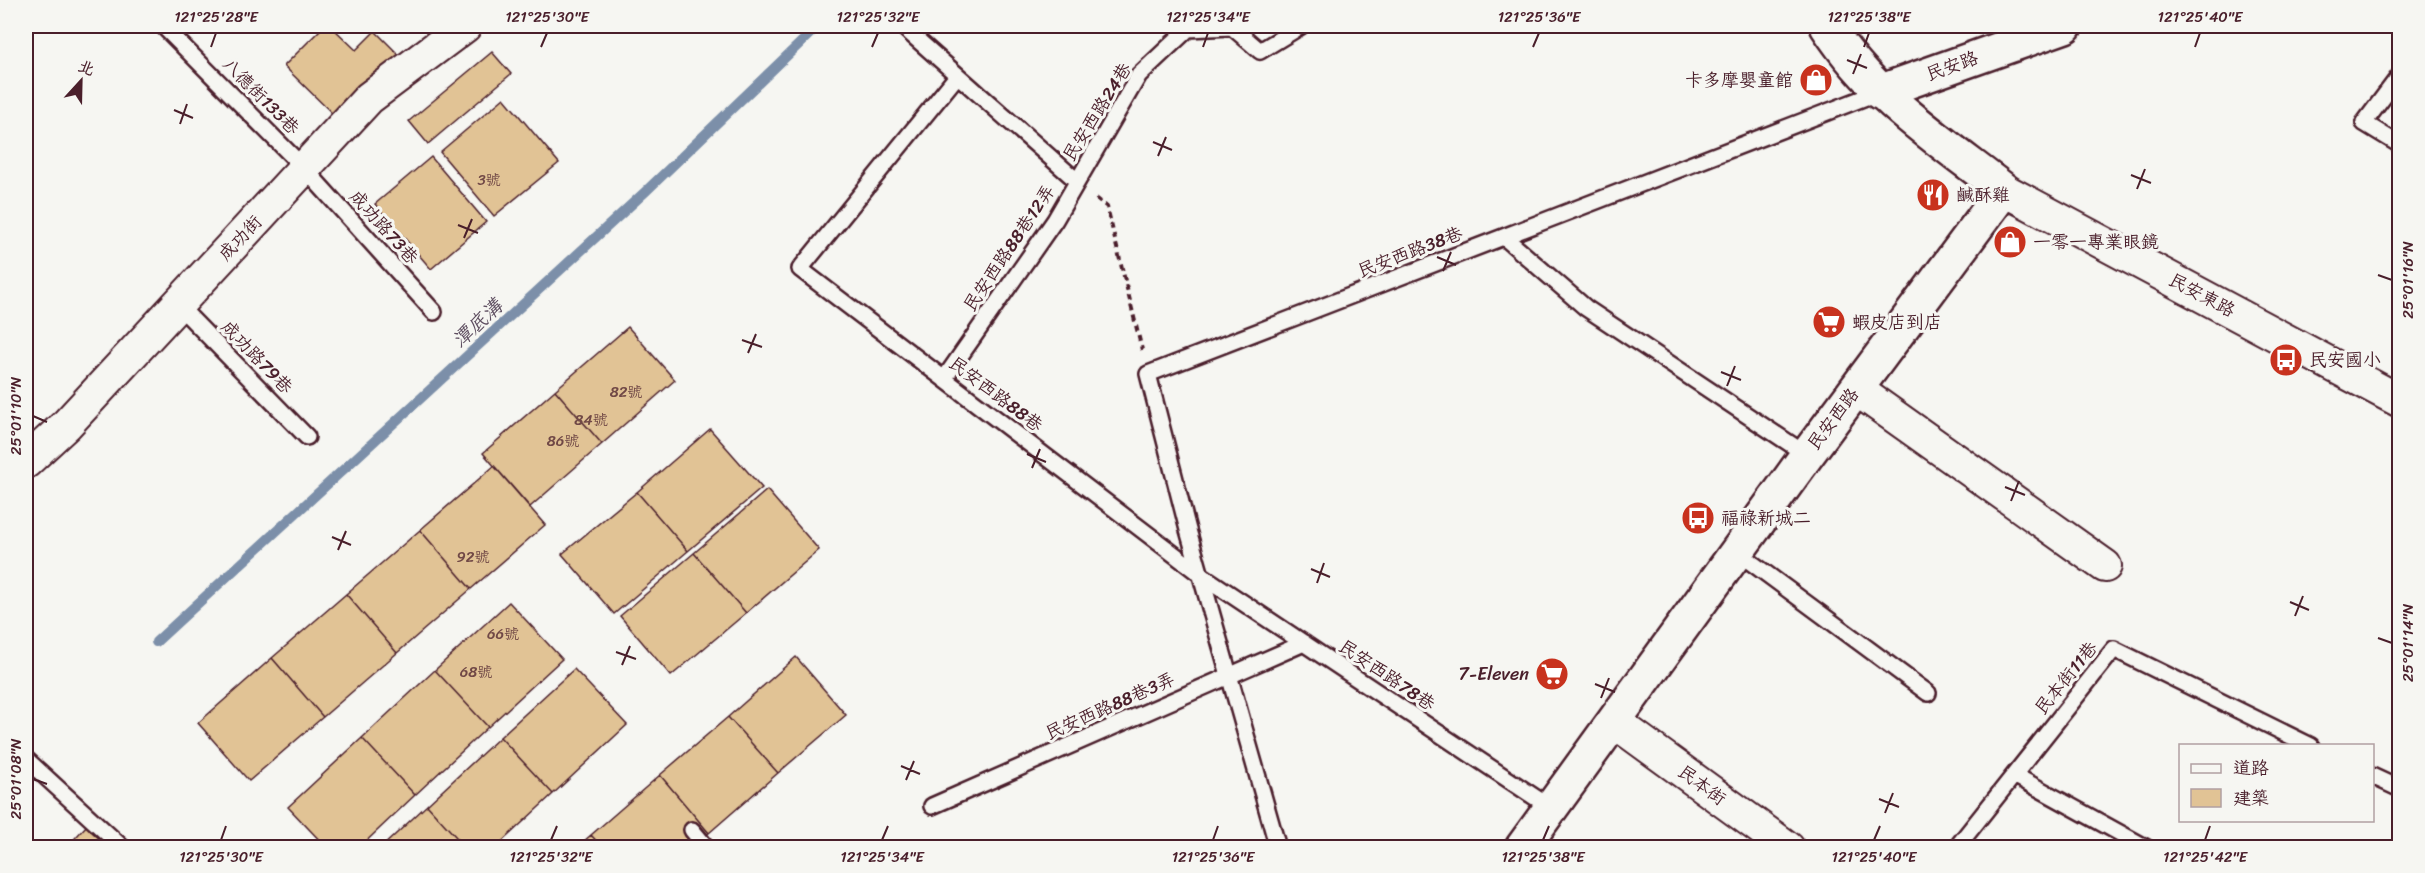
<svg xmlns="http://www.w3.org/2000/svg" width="2425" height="873" font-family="Sriracha,'LXGW WenKai TC',sans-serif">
	<rect width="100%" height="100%" fill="#f6f6f2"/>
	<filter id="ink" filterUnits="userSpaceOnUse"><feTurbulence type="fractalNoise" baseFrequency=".0167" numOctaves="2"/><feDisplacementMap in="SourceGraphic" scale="12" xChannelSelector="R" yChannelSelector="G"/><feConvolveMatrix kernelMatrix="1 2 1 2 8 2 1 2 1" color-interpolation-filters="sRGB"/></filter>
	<g filter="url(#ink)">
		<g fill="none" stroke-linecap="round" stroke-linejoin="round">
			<!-- stream -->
			<path stroke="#7b8fa9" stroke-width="10" d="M156 642 645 192 818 26"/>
		</g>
		<!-- building -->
		<path fill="#e1c395" stroke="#4a1f2b" stroke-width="1.5" d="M324 26H331L356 50 375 31 404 60 342 123 284 66Z
			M492 52 511 74 428 144 409 121Z
			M504 98 559 163 494 216 440 152Z
			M431 157 486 222 431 269 375 204Z
			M628 327 675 380 602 444 555 390Z
			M555 390 602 444 530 507 483 453Z
			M710 429 762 488 688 551 637 492Z
			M494 466 545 525 471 589 420 530Z
			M767 490 819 550 746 613 694 553Z
			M637 492 688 551 614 614 562 554Z
			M420 530 471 589 397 653 346 594Z
			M694 553 746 613 671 676 620 616Z
			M346 594 397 653 323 717 272 658Z
			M509 602 562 659 488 727 435 670Z
			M796 657 846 715 778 773 728 717Z
			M272 658 323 717 249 781 198 723Z
			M574 669 627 725 553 794 500 737Z
			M435 670 488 727 415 795 362 738Z
			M728 717 778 773 709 833 660 775Z
			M500 737 553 794 495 848H466L427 805Z
			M362 738 415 795 359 848H327L288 807Z
			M660 775 709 833 692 848H603L591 835Z
			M427 805 466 848H381Z
			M87 825 112 848H66Z
			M591 835 603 848H576Z"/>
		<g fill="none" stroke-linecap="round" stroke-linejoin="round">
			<defs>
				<path id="service" d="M163 26 305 169 434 312
					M902 26 1077 181
					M2400 75 2364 123 2400 145
					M957 76 800 269 1200 574 1551 808
					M1504 237 1586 308 1807 455
					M178 305 307 437
					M944 379 1055 220 1139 75 1188 29 1232 27 1260 51 1301 26
					M1737 552 1928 693
					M26 759 123 848
					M2014 775 2147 848
					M2372 776 2400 789
					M932 806 1304 643
					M692 830 707 848
					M1278 848 1188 530 1148 374 1879 92
					M1956 848 2114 649 2311 746"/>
				<path id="minor" d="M2004 190 2400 401
					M1856 389 2105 566
					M26 462 67 424 369 98 465 26
					M1615 722 1788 848"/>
				<path id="tertiary" d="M1879 92 2065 26
					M1522 848 1807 455 2004 190C1938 139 1873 97 1827 26"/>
			</defs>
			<!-- service casing -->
			<use href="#service" stroke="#4a1f2b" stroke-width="20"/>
			<!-- minor casing -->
			<use href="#minor" stroke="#4a1f2b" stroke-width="36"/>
			<!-- tertiary casing -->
			<use href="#tertiary" stroke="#4a1f2b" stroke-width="38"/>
			<!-- path -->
			<path stroke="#4a1f2b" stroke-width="4" stroke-dasharray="6 4.5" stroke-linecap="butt" d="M1096 198 1107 207 1142 350"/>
			<!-- service -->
			<use href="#service" stroke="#f6f6f2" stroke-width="15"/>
			<!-- minor -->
			<use href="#minor" stroke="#f6f6f2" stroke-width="32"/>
			<!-- tertiary -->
			<use href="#tertiary" stroke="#f6f6f2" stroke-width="33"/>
		</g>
	</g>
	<!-- ticks -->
	<path fill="none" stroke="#4a1f2b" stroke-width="2" d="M211 47 216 33M541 47 547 33M872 47 878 33M1203 47 1208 33M1533 47 1539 33M1864 47 1869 33M2195 47 2200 33M1847 60 1867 68M1853 74 1861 54M174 110 193 118M180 124 187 104M1153 142 1172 150M1158 156 1166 137M2131 175 2151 183M2137 189 2145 169M458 225 478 233M464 238 472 219M1437 257 1456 265M1443 271 1451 252M2378 275 2392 280M742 340 762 347M748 353 756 334M1721 372 1741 380M1727 386 1735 366M33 416 47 422M1027 454 1046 462M1032 468 1040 449M2005 487 2025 495M2011 501 2019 481M332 537 351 545M338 550 346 531M1311 569 1330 577M1317 583 1324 563M2290 602 2309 610M2295 616 2303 596M2378 638 2392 643M616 652 636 659M622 665 630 646M1595 684 1615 692M1601 698 1609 678M901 766 920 774M33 779 47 784M906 780 914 761M1879 799 1899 807M1885 813 1893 793M221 840 226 826M551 840 557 826M882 840 888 826M1213 840 1218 826M1543 840 1549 826M1874 840 1880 826M2205 840 2210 826"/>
	<!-- icons -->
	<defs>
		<symbol id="shop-disc" viewBox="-11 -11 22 22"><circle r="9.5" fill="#c8321e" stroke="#f6f6f2"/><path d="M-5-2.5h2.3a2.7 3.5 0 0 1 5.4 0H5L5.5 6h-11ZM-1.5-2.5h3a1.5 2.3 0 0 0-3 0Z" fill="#fff"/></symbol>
		<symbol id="restaurant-disc" viewBox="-11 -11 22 22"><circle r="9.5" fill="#c8321e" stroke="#f6f6f2"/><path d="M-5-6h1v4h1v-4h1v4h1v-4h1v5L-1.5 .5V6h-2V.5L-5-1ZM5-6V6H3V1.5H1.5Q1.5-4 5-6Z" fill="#fff"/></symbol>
		<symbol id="supermarket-disc" viewBox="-11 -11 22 22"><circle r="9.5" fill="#c8321e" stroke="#f6f6f2"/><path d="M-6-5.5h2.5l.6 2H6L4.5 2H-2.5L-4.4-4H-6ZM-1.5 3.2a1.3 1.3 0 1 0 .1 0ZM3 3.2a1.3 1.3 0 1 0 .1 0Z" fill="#fff"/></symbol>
		<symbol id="bus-disc" viewBox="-11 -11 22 22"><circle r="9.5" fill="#c8321e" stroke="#f6f6f2"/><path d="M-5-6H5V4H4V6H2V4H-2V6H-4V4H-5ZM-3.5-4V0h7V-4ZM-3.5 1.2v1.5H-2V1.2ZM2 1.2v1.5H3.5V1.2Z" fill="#fff"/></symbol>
	</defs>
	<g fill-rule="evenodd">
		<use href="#shop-disc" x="1797" y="61" width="38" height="38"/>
		<use href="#restaurant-disc" x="1914" y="176" width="38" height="38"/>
		<use href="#shop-disc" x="1991" y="223" width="38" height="38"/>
		<use href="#supermarket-disc" x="1810" y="303" width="38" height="38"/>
		<use href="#bus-disc" x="2267" y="341" width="38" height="38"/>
		<use href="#bus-disc" x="1679" y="499" width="38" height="38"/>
		<use href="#supermarket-disc" x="1533" y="655" width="38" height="38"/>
	</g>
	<g text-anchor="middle" stroke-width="6" stroke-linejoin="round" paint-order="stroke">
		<!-- number labels -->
		<g font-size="15" fill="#704846">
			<text x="489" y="185">3號</text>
			<text x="626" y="397">82號</text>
			<text x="591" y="425">84號</text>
			<text x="563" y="446">86號</text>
			<text x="473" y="562">92號</text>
			<text x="503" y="639">66號</text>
			<text x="476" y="677">68號</text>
		</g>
		<!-- street labels -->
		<g font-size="18" fill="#4a1f2b" stroke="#f6f6f2">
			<text transform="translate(1952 66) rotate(-20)" y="6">民安路</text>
			<text transform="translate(261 96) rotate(45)" y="6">八德街133巷</text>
			<text transform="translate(1097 112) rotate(-58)" y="6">民安西路24巷</text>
			<text transform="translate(384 227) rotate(48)" y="6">成功路73巷</text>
			<text transform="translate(240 238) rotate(-47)" y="6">成功街</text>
			<text transform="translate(1009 248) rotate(-56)" y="6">民安西路88巷12弄</text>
			<text transform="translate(1410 252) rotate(-21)" y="6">民安西路38巷</text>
			<text transform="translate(2202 295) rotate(28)" y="6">民安東路</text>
			<text transform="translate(257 357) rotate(46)" y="6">成功路79巷</text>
			<text transform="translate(996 394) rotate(37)" y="6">民安西路88巷</text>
			<text transform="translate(1833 419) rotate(-53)" y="6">民安西路</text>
			<text transform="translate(1387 675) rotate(34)" y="6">民安西路78巷</text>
			<text transform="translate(2066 678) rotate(-51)" y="6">民本街11巷</text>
			<text transform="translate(1110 706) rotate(-24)" y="6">民安西路88巷3弄</text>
			<text transform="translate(1702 785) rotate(36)" y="6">民本街</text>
		</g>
		<!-- poi labels -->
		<g font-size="18" fill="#4a1f2b" stroke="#f6f6f2" text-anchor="start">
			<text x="1793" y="86" text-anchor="end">卡多摩嬰童館</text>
			<text x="1956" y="201">鹹酥雞</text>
			<text x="2033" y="248">一零一專業眼鏡</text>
			<text x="1852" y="328">蝦皮店到店</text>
			<text x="2309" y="366">民安國小</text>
			<text x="1721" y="524">福祿新城二</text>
			<text x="1529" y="680" text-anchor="end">7-Eleven</text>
		</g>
		<!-- water labels -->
		<g font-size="20" font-style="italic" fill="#5e4e60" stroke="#f6f6f2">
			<text transform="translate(477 323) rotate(-43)" y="7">潭底溝</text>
		</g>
	</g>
	<!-- margin -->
	<rect width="2425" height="873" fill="none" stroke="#f6f6f2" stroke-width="66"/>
	<!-- legend -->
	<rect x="2179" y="744" width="195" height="78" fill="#f6f6f2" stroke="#b1a0a2" stroke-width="1.5"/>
	<rect x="2191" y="764" width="30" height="9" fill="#f6f6f2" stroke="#b1a0a2" stroke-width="1.5"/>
	<text x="2233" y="774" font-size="18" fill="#4a1f2b">道路</text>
	<rect x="2191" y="789" width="30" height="18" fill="#e1c395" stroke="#b1a0a2" stroke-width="1.5"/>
	<text x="2233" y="804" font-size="18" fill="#4a1f2b">建築</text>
	<!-- north arrow -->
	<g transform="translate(81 81) rotate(22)" stroke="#f6f6f2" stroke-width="4.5" paint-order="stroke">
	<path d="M0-4.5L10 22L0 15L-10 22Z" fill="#4a1f2b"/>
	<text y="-9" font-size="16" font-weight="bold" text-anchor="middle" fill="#4a1f2b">北</text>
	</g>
	<rect x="33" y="33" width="2359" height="807" fill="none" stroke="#4a1f2b" stroke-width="2"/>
	<g font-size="15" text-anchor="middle" fill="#4a1f2b">
		<text x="216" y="22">121°25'28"E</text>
		<text x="547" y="22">121°25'30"E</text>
		<text x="878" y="22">121°25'32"E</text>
		<text x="1208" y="22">121°25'34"E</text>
		<text x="1539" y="22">121°25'36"E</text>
		<text x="1869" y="22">121°25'38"E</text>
		<text x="2200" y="22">121°25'40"E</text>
		<text transform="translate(2408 280) rotate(-90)" y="5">25°01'16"N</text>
		<text transform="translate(16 416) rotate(-90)" y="5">25°01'10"N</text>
		<text transform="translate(2408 643) rotate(-90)" y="5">25°01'14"N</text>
		<text transform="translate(16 779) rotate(-90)" y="5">25°01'08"N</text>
		<text x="221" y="862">121°25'30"E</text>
		<text x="551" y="862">121°25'32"E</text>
		<text x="882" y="862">121°25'34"E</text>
		<text x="1213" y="862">121°25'36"E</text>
		<text x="1543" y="862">121°25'38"E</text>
		<text x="1874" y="862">121°25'40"E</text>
		<text x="2205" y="862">121°25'42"E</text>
	</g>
</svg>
